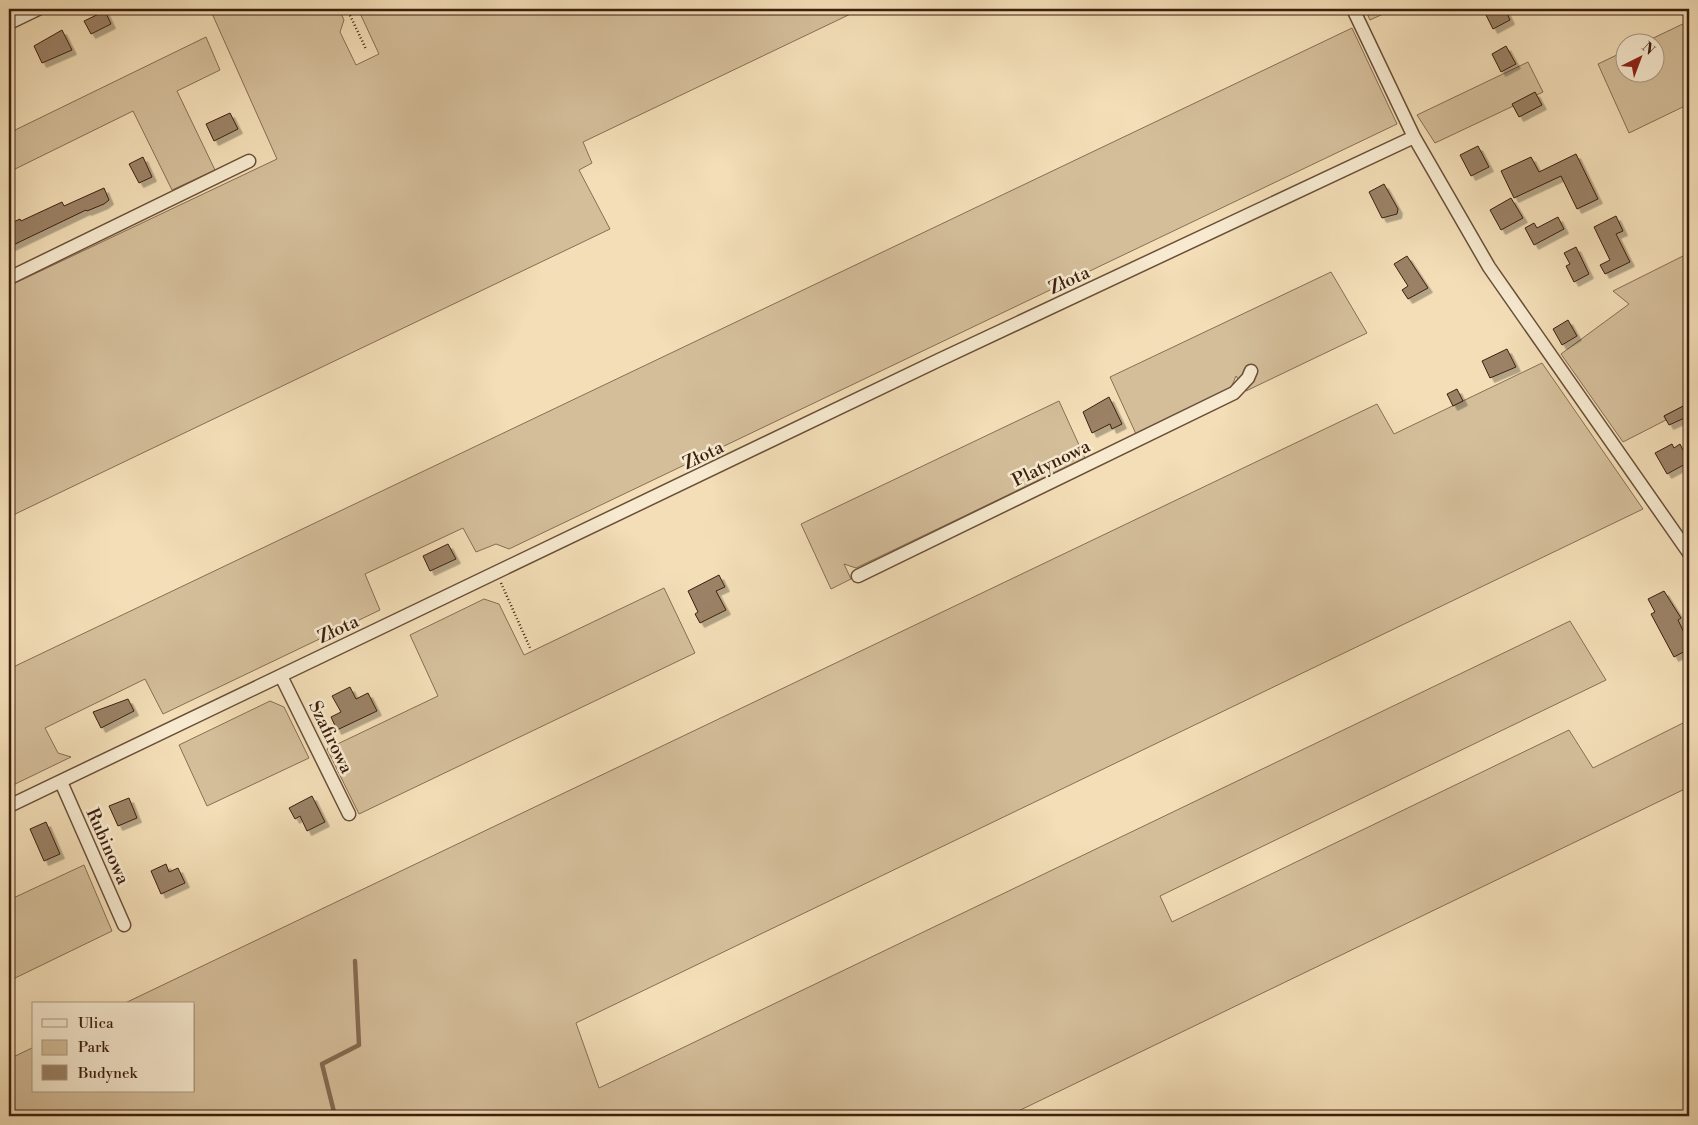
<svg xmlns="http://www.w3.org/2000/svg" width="1698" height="1125" font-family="'Libre Bodoni',serif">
	<defs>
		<filter id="shadow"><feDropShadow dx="4.5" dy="4.5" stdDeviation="0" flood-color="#0004"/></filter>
	</defs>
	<rect width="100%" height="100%" fill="#f3deb7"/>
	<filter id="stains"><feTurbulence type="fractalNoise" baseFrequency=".004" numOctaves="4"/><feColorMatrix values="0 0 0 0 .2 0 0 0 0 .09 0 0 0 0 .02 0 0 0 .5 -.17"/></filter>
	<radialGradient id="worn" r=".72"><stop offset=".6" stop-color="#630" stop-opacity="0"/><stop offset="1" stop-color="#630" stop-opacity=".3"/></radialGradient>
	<!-- green -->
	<path fill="#d4be9a" stroke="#886e54" d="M210 9H339L344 20 340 32 356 65 379 54 358 9H861L583 142 592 163 579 170 610 229 9 517V286L277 159Z
		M1365 9H1394L1370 20Z
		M1689 21V104L1629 133 1598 64 1625 51 1626 72H1656V42H1645Z
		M1352 28 1397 124 509 549 496 544 476 552 463 528 365 574 380 610 163 714 145 679 45 728 58 753 71 757 9 787V669Z
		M206 37 220 70 177 91 215 170 172 190 133 111 9 172V133Z
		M1528 62 1543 92 1435 143 1417 115Z
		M1689 253V403L1664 416 1666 420 1623 442 1561 354 1629 304 1613 291Z
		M1331 272 1367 333 1246 391 1236 376 1231 388 1136 434 1110 377Z
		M1542 363 1643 509 576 1023 599 1088 1570 621 1606 680 1160 896 1172 922 1569 730 1593 768 1689 720V787L1008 1116H9V1059L34 1047V1091H194V1004H123L1377 404 1394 434Z
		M1059 401 1085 458 856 568 844 564 851 579 831 589 801 524Z
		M664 588 695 653 359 814 327 749 438 696 410 635 484 599 499 604 524 655Z
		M270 701 284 707 309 758 207 806 179 745Z
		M84 865 112 931 9 981V900Z"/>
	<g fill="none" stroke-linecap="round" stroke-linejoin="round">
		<!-- stream -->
		<path stroke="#856b51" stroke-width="4.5" d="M335 1116 322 1064 359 1045 355 961"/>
	</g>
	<!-- building -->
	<path fill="#9b8266" stroke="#3c1f0e" filter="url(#shadow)" d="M1483 9H1505L1510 20 1493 29Z
		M105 11 111 24 91 34 84 21Z
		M62 30 72 50 42 63 34 46Z
		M1506 46 1516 64 1501 72 1492 54Z
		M1535 92 1542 105 1519 117 1512 104Z
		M230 113 238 129 214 141 206 124Z
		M1478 146 1489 167 1471 176 1460 155Z
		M1576 154 1598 199 1577 209 1561 176 1514 198 1501 171 1531 157 1539 172Z
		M143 157 152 177 139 183 129 164Z
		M1384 184 1398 209 1397 214 1382 218 1369 192Z
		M104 188 109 200 104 204 87 211 86 210 9 247V224L20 219 21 221 62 202 64 206Z
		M1511 198 1523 218 1501 230 1490 210Z
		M1616 216 1623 231 1616 234 1630 262 1605 274 1600 265 1610 260 1594 227Z
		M1558 217 1564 229 1534 245 1525 228 1534 223 1537 228Z
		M1576 247 1589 274 1574 282 1566 266 1570 264 1564 253Z
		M1407 256 1428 288 1408 299 1402 290 1408 286 1394 264Z
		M1568 320 1577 336 1562 345 1553 329Z
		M1507 349 1516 367 1490 378 1482 361Z
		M1457 389 1463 401 1453 406 1447 394Z
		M1109 397 1122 424 1112 429 1110 424 1092 433 1083 412Z
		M1689 403V416L1669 425 1664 416Z
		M1672 444 1674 448 1680 444 1689 462 1667 474 1655 453Z
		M448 544 456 559 430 571 423 556Z
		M719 575 725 587 716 591 726 610 700 623 695 614 698 612 688 591Z
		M1664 591 1681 618 1678 620 1689 643V649L1674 657 1651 614 1655 612 1648 599Z
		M350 687 356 699 368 693 377 711 337 730 331 717 341 712 332 696Z
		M128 699 134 711 101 728 93 712Z
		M312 796 325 822 307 831 300 816 295 819 289 808Z
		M129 798 137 818 118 826 109 806Z
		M46 822 60 854 44 861 30 829Z
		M166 864 169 872 178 868 185 883 161 894 151 871Z"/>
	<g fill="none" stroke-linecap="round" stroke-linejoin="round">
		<defs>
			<path id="street" d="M1353 9 1414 137 1489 267 1689 553
				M9 23 38 9
				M9 278 249 161
				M858 576 1234 393 1248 378 1251 371
				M281 676 349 814
				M61 782 124 925
				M9 806 939 360 1414 137"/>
		</defs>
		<!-- street casing -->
		<use href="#street" stroke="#6a4f38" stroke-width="15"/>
		<!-- path -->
		<path stroke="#3c1f0e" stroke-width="2.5" stroke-dasharray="1 2.5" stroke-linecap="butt" d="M347 9 366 49
			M501 583 531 650"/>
		<!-- street -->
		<use href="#street" stroke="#f7ead0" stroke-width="12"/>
	</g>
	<g text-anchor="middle" stroke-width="5" stroke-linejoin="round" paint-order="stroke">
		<!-- street labels -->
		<g font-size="18" fill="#3c1f0e" stroke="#f7ead0">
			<text transform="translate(1069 280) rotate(-25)" y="6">Złota</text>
			<text transform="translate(703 455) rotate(-26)" y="6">Złota</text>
			<text transform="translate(1051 463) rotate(-26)" y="6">Platynowa</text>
			<text transform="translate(338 629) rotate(-25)" y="6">Złota</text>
			<text transform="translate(331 737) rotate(64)" y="6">Szafirowa</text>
			<text transform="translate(108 846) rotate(66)" y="6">Rubinowa</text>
		</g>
	</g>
	<!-- margin -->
	<rect width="1698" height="1125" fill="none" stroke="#f3deb7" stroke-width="30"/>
	<rect x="10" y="10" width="1678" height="1105" fill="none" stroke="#3c1f0e" stroke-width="2.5"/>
	<rect x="15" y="15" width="1668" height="1095" fill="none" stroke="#3c1f0e"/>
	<!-- legend -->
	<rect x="32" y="1002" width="162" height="90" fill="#f7ead0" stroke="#ac9982"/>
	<rect x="42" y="1019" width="25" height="8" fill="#f7ead0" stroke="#ac9982"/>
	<text x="78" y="1028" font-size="15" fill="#3c1f0e">Ulica</text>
	<rect x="42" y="1040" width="25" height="15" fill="#d4be9a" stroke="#ac9982"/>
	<text x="78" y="1052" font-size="15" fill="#3c1f0e">Park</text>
	<rect x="42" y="1065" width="25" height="15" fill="#9b8266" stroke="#ac9982"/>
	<text x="78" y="1078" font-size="15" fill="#3c1f0e">Budynek</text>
	<!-- north arrow -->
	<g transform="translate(1640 58) rotate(42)"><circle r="24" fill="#f7ead0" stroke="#ac9982"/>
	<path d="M0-4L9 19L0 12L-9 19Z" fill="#8f2418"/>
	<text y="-8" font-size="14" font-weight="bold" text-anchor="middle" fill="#3c1f0e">N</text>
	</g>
	<rect width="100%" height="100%" filter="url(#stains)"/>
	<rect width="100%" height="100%" fill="url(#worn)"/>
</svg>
